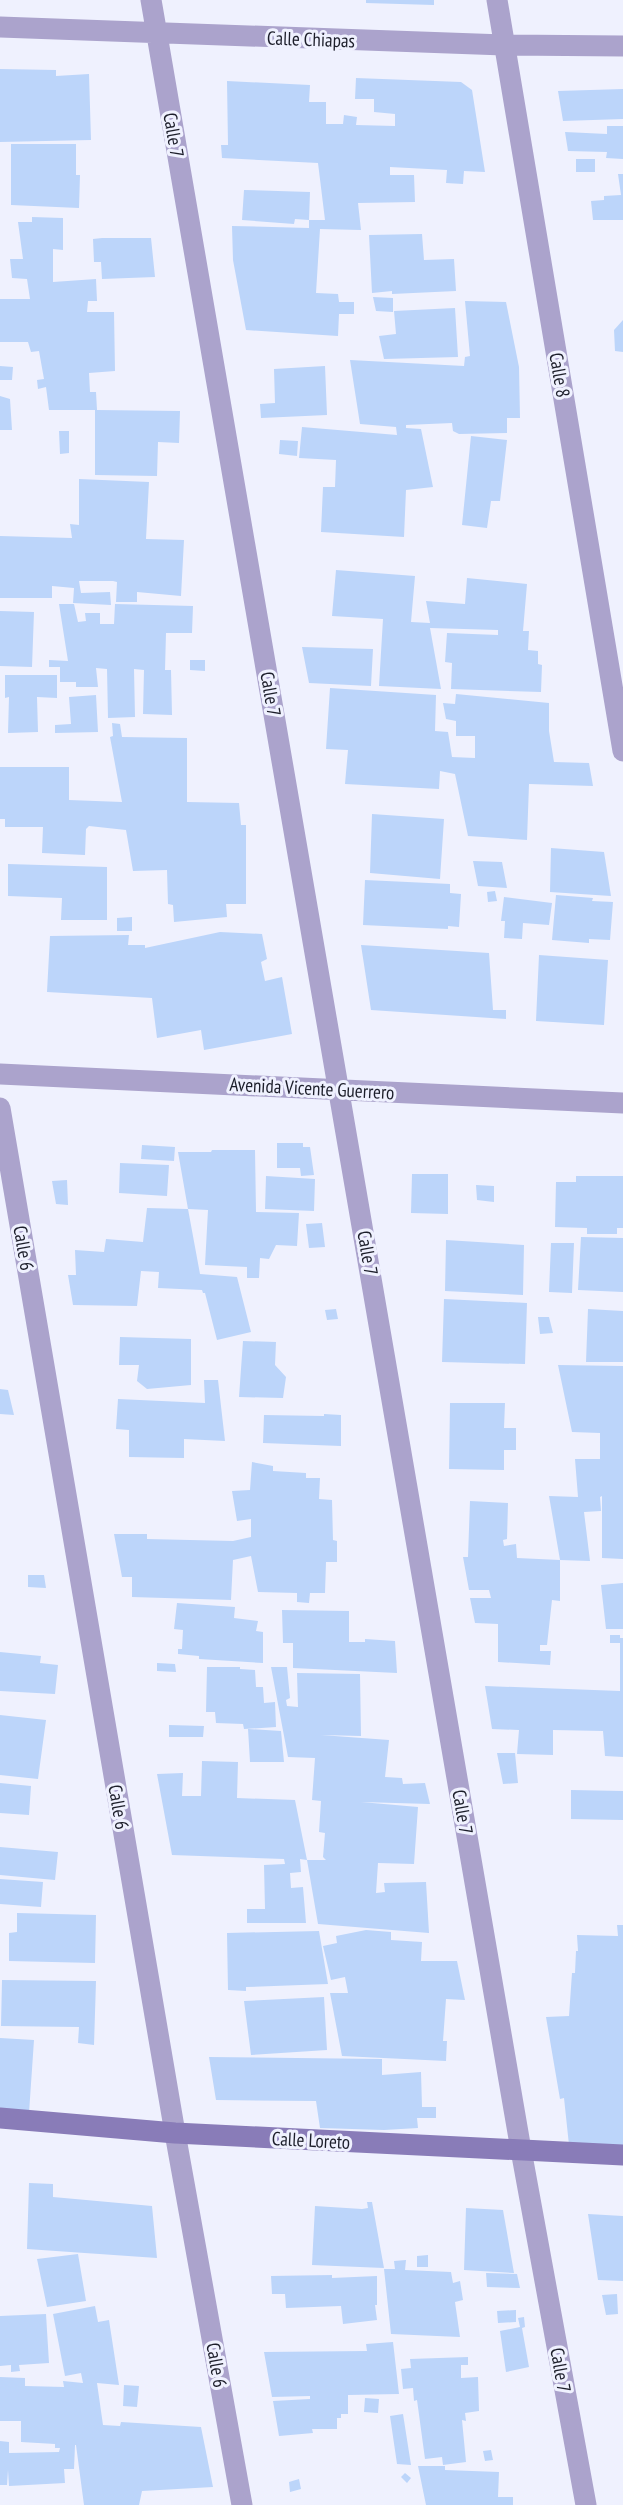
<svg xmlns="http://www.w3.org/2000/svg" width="623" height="2505" font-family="'PT Sans Narrow',sans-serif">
	<rect width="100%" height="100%" fill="#eff1fe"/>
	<!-- building -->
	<path fill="#bcd5fa" d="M366 0H434V5L366 3Z
		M0 69 56 70V76L89 74 91 140 0 142Z
		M356 78 461 82 472 90 485 172 464 171 463 184 446 183 447 170 390 167V175H414L415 202 358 203 361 230 320 229 316 293 338 294 339 302H354V314H339L338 336 246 330 233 260 232 226 309 228V220H325L318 163 222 158 221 145H228L227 81 310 85 309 102H326V124H343L344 115 357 117 356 125 395 126V114L374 112V99H355Z
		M623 89V119L563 121 558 91Z
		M607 126H623V159L606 158 607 152 568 151 565 132 607 134Z
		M11 144H76V175H80L79 208 11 205Z
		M576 159H595V172H576Z
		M618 174H623V220H593L591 201 604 200V196L621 195Z
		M244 190 310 192 309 220 295 219 294 224 242 220Z
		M32 217 63 218V250L53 249V282L96 279 97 301H88L87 312H114L115 371 89 373 90 392H96L97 410 180 411 179 443 158 442 157 476 95 475V410H49L46 387 38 389 37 380 44 379 39 351 31 352 28 342H0V299H30L27 279 12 278 10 259H23L18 222H32Z
		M422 234 424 260 454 259 456 291 392 294V291L372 293 369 235Z
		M102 238H151L155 277 102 279 101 262H94L93 239Z
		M373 297 393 298V312L376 311Z
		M465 301 506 302 519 367 520 418H507V433L459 434 453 431 452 423 406 425V428L421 429 433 487 406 490 404 537 321 532 323 487H335L336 460 299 458 302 427 397 435 396 427 360 424 350 360 464 366 465 357 470 356Z
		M455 308 458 357 384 359 379 336 396 334 394 311Z
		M623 320V352L615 351 614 330Z
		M0 366 13 367 12 380H0Z
		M325 366 327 415 261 418 260 404 275 403 274 369Z
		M0 396 10 399 12 430H0Z
		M59 431H69V453L60 454Z
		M471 436 507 440 500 501H491L487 528 462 525Z
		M280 440 298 441 297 456 279 454Z
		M79 479 149 482 146 539 184 540 181 596 137 592V602H116L117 582 113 581H79L81 593 110 592 111 605 73 603 74 588 52 586V598H0V536L72 538 70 524 79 525Z
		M336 570 415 576 411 622 430 623 426 601 465 604 467 578 527 584 523 631H529L528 650 538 651V664L542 665 541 692 451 689 452 663 445 662 447 633 498 635V630L430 628 441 689 379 686 383 619 332 616Z
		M59 604H74L78 622 86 621 85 613H100V624H114L115 604 193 606 192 633H166L165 670H171L172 715 143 714 144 670 134 669 135 717 108 718 107 669 96 668 98 687H76V682H60V667H49V660L68 661Z
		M0 611 34 612 32 667 0 666Z
		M302 647 373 649 371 686 309 683Z
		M190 660H205V671L190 670Z
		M5 675H57V698L37 697 38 732 8 733 9 697 5 698Z
		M330 688 436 695 435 731 448 732 452 757 475 758V736H456V721L446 719 443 703 455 704 456 694 549 703V731L554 762 589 763 593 786 529 784 527 840 468 836 455 774 440 771 439 789 345 784 348 750 326 749Z
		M96 695 98 732 55 733V725L71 724 69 697Z
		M112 723 120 724 122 737 187 738V802L239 803 241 825H246V904H226L227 917 174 922 173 905 168 904 167 870 133 871 126 830 89 826 86 829 85 855 42 853 43 827H5V819H0V767H69V800L122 802 110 737 113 736Z
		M372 814 444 819 440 879 370 873Z
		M551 848 604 852 611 896 550 892Z
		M473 861 502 862 507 888 478 886Z
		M8 864 107 867V920H61L62 898 8 896Z
		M365 880 450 884V893L461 894 459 927 448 926V929L363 925Z
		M495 891 497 901 488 902 487 892Z
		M556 895 593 898 592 901 613 902 610 940 589 939V943L552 940Z
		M504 897 552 903 549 925 523 923 522 939 504 938 505 921H501Z
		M132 917V931H117V918Z
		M220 932 262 934 267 959 261 962 265 981 282 977 292 1034 204 1050 201 1030 157 1038 152 998 47 992 50 936 129 935 128 945H145V948Z
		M361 945 489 953 493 1010H506V1019L371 1010Z
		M539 955 608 960 604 1025 536 1021Z
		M277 1143H303V1147H310L314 1175 301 1176 300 1168H277Z
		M142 1145 175 1147 174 1161 141 1159Z
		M212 1150H255L256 1212 299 1213 297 1246 276 1245 269 1259 260 1258 259 1278H247V1267L205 1265 208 1210 188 1209 200 1274 237 1277 251 1332 217 1340 205 1293H203L202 1290 158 1288 159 1272 141 1271 137 1306 73 1305 68 1275H76L75 1250 104 1252 106 1239 143 1242 147 1208 188 1209 178 1152H211Z
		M120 1163 169 1165 167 1196 119 1193Z
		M412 1174H448V1214L411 1213Z
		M266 1176 315 1179 314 1211 265 1209Z
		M576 1176H623V1228H617V1234H587V1228L555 1227 556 1182H576Z
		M67 1180 68 1205 56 1204 52 1181Z
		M476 1185 494 1186V1202L477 1200Z
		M322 1223 325 1247 309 1248 306 1224Z
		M581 1237 623 1238V1292L578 1290Z
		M446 1240 524 1245 523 1295 445 1291Z
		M551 1243H574L572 1293 549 1292Z
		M444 1299 527 1303 525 1364 442 1362Z
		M336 1309 338 1319 327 1320 325 1310Z
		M588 1309 623 1311V1362H586Z
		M538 1317H549L553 1333 540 1334Z
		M120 1337 191 1339V1385L147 1389 137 1381 139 1365H119Z
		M243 1341 276 1342 275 1365 286 1377 283 1398 239 1397Z
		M558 1365 623 1366V1559L602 1558V1496L600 1497 601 1511 584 1512 590 1561 560 1560 549 1496 578 1497 575 1459H600V1433L572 1432Z
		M204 1380H218L225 1441 184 1439V1458L129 1457V1430L116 1429 118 1399 205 1403Z
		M0 1389 8 1390 14 1415 0 1414Z
		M450 1403H505L504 1428H516V1450H504V1470L449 1469Z
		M324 1414 341 1415V1446L263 1443 264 1415 324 1416Z
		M252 1462 273 1466V1471L306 1473V1478H320L319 1499 332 1500 333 1540 337 1541V1562H326L325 1593H310L309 1603 297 1602V1593L258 1592 251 1556 233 1560 231 1600 132 1597V1577H122L114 1534H147V1539L233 1541 251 1537V1519L237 1521 232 1491 250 1490Z
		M470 1501 508 1503 507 1539 503 1540 504 1546 516 1544 517 1558 560 1560V1601L552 1600 547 1645H540V1651H551L550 1665 498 1662V1624L475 1623 470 1598H491L489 1590H469L463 1557H468Z
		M28 1575H44L46 1588 28 1587Z
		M623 1583V1629H606L601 1585Z
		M177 1603 235 1607 234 1618 258 1621 256 1631 263 1632V1663L199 1659V1656L178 1654V1649H182L183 1630 174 1629Z
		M282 1610 349 1611V1642H365V1639L395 1641 397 1673 293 1668V1643H283Z
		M610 1635H620V1638H623V1757L605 1756 603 1731 553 1730V1755L517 1754 519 1730 492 1729 485 1686 620 1691V1643H610Z
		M0 1652 41 1656 40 1663 58 1665 55 1694 0 1691Z
		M157 1663 175 1664 176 1672 157 1671Z
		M207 1667H240V1669L255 1670 256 1687H263L264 1703 275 1702 276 1727 244 1729 243 1724 216 1723 215 1712H206Z
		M271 1667H287L290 1698 286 1700 287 1706 298 1707 297 1673 360 1674 361 1736 321 1735 389 1740 385 1777 402 1778 403 1784 425 1783 430 1804 361 1802 418 1807 414 1864 378 1863 376 1893 385 1892 384 1883 426 1882 429 1933 318 1924 307 1860H326L323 1857 325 1833 319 1832 321 1801 312 1800 315 1758 288 1757Z
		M0 1715 46 1720 38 1779 0 1775Z
		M169 1725 204 1726 203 1737H169Z
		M248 1729 281 1731 284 1762H250Z
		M497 1753H515L518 1783 503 1784Z
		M202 1761 238 1762 237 1798 295 1800 307 1860 300 1859 301 1872 290 1873 291 1888 303 1887 306 1923H247V1909H265L264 1865 285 1864 284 1859 172 1855 157 1774 183 1773 182 1796H201Z
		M0 1783 31 1786 29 1815 0 1813Z
		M571 1790 623 1791V1820L571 1819Z
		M0 1847 58 1852 55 1880 0 1875Z
		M0 1879 43 1882 41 1907 0 1904Z
		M17 1913 96 1915 95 1963 9 1961V1933L17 1932Z
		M617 1925H623V2145H569L564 2098 560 2099 546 2017 569 2016 572 1973H575L576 1951H578L577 1935 618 1936Z
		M366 1930 391 1932V1940L422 1942 421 1961H457L465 2000 446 1999 443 2041H447L446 2061 342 2056 330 1993H348L345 1977 331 1980 323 1946 337 1943 336 1936Z
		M319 1931 328 1984 246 1987V1991L228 1990 227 1933Z
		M2 1980 96 1981 94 2045 78 2043 79 2027 1 2026Z
		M324 1997 327 2050 251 2055 244 2001Z
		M0 2038 34 2040 29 2113 0 2110Z
		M209 2057 382 2059V2075L421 2072 422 2107H436V2118H417L418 2128 384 2130 320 2128 316 2101 216 2100Z
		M29 2183 53 2184V2197L152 2206 157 2258 27 2249Z
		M367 2202H372L384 2268 312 2265 315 2206 362 2209 368 2208Z
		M466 2208 503 2210 514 2273 464 2270Z
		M588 2214 623 2216V2281L598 2280Z
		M78 2254 86 2301 47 2307 37 2259Z
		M428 2255V2267H417V2256Z
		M406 2260 405 2270 451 2272 453 2283 460 2281 463 2300 455 2302 460 2337 391 2334 384 2269H395L394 2261Z
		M486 2273 517 2274 520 2288 487 2287Z
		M332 2275V2278L377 2276V2305H375L377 2320 343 2324 341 2306 286 2308 285 2294H272L271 2276Z
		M617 2294 618 2314 606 2315 602 2295Z
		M95 2306 98 2322 109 2320 119 2385 97 2383 103 2425 120 2426 121 2422 201 2427 213 2487 142 2491 139 2505H84L76 2445H75L74 2469H64L65 2483 9 2486 8 2470 7 2485H0V2441L9 2442V2453L59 2452 60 2448H55V2444L21 2442V2421H0V2377L25 2378V2386L64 2387 63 2381 83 2383 81 2373 65 2376 53 2314Z
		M516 2310V2322L498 2323 497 2311Z
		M46 2314 49 2363 19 2365 20 2371 11 2372V2365L0 2366V2316Z
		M524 2317 525 2327 522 2328 529 2367 506 2372 500 2331 520 2327 518 2318Z
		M393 2342 399 2394 348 2395V2414H341V2418H337V2429H312L313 2433 279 2436 273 2401 310 2399V2396L272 2397 264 2352 367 2351 366 2344Z
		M468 2357V2365H461V2378L478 2377 479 2411 465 2413 466 2421 462 2420 466 2462 443 2465 442 2457 425 2459 417 2400 414 2401 413 2388 403 2389 401 2369 411 2368 410 2359Z
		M124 2385 139 2386 137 2407 123 2406Z
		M365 2398 379 2399 378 2413 364 2412Z
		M403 2414 411 2465 397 2464 390 2416Z
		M491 2450 493 2460 485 2461 483 2451Z
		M418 2466H445V2470L499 2472 498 2497H513V2505H426Z
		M405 2473 411 2478 407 2483 401 2477Z
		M299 2479 301 2489 290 2492 289 2482Z"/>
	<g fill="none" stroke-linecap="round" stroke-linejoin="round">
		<!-- street -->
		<path stroke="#aba3cc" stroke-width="21" d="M151 0 521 2150 586 2505
			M497 0 623 751
			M0 27 504 45 623 46
			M0 1074 623 1103
			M0 1108 175 2133 242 2505"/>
		<!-- secondary -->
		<path stroke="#897cb8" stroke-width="21" d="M0 2118 175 2133 623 2155"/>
	</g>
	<g text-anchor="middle" stroke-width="6" stroke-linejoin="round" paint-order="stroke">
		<!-- street labels -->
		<g font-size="19" fill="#1c1e2a" stroke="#eff1fe">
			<text transform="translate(311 39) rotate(2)" y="7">Calle Chiapas</text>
			<text transform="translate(174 135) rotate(80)" y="7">Calle 7</text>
			<text transform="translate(560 375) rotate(80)" y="7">Calle 8</text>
			<text transform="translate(271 694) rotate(80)" y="7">Calle 7</text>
			<text transform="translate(312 1088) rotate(3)" y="7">Avenida Vicente Guerrero</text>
			<text transform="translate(24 1248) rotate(80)" y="7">Calle 6</text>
			<text transform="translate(368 1253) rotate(80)" y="7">Calle 7</text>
			<text transform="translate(119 1807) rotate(80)" y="7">Calle 6</text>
			<text transform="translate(463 1812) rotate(80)" y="7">Calle 7</text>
			<text transform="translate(311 2140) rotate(3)" y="7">Calle Loreto</text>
			<text transform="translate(217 2365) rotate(80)" y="7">Calle 6</text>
			<text transform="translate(561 2370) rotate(80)" y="7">Calle 7</text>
		</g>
	</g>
</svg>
